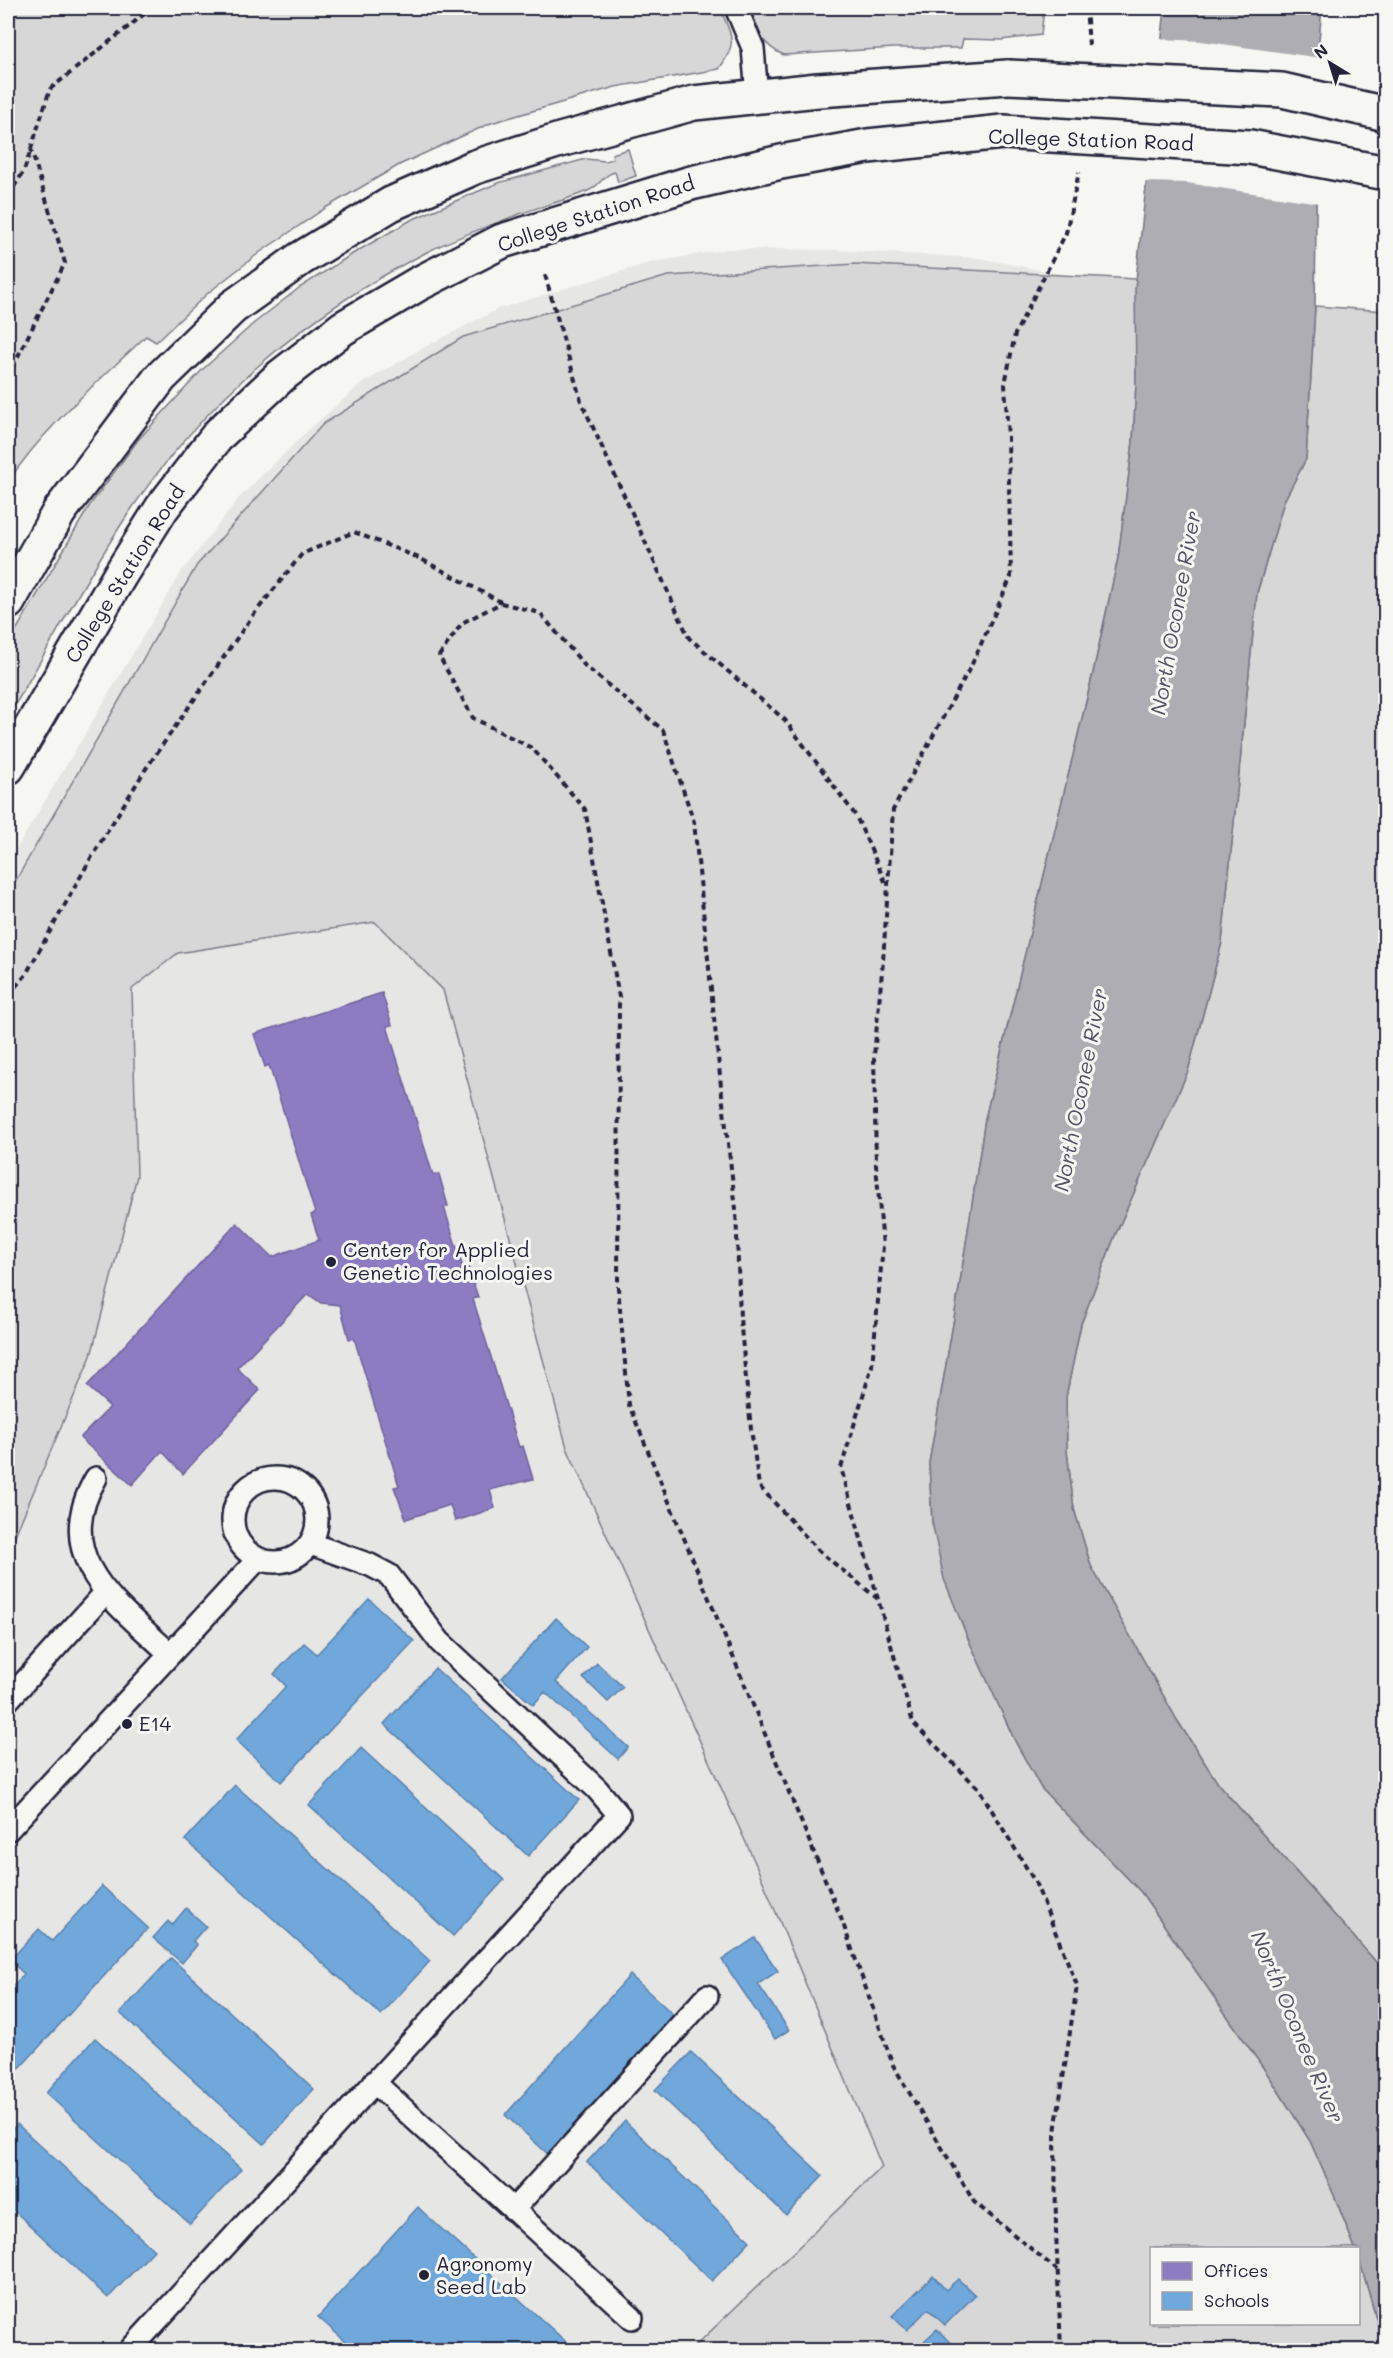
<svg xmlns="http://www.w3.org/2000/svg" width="1393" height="2358" font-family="Mali,sans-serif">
	<rect width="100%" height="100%" fill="#f6f6f2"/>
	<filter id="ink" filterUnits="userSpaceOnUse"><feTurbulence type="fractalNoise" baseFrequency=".0167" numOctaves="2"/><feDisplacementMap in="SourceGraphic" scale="12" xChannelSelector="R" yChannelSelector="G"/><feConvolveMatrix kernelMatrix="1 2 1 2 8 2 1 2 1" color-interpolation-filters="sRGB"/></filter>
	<g filter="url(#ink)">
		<!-- built -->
		<path fill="#e6e6e4" d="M728 249 835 250 979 258 1135 289 985 1119 959 1289 929 1463 1355 2248H1152V2324H1358L1359 2258 1385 2350H8V863L182 571 239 498 307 431 361 384 423 348 498 309 649 263Z"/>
		<!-- green -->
		<path fill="#d7d7d7" stroke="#7c7c89" stroke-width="1.5" d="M8 8H720C731 36 739 42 719 69L615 87 491 123 401 164 327 207 259 253 208 293 156 342 146 336C98 382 44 427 8 482Z
			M745 8H1044L1041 35 1001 40 963 39 961 48H894L784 55C763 47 754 27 745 8Z
			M628 149 636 176 618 182 615 172C604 174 600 185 590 190 567 200 541 206 517 215 488 226 457 237 429 251 308 312 204 401 128 514 85 579 48 649 8 717V644L90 505 138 440 202 370 253 324 299 288 354 253 411 220 498 183 586 159 605 161 613 159 612 154Z
			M855 264 1136 279V383L1133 442 1118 558 1093 673 985 1119 959 1289 929 1463 932 1522 966 1634 1015 1741 1041 1788 1141 1892 1271 2079 1310 2141 1334 2195 1355 2248H1152V2324H1358L1359 2258 1385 2350H691L882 2167 757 1867 567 1448 443 990 375 922 178 953 132 989 137 1176 91 1356 8 1552V894L197 565 323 424 463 337 668 276Z
			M1315 306 1386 311 1385 1972 1219 1785 1177 1720 1091 1566 1074 1509 1067 1451 1066 1397 1081 1324 1114 1238 1188 1071 1222 942 1257 593 1284 501 1306 459Z"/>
		<!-- water -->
		<path fill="#adadb3" stroke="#757583" stroke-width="1.5" d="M1165 8H1322L1318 51 1315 306 1306 459 1284 501 1257 593 1222 942 1188 1071 1114 1238 1081 1324 1066 1397 1067 1451 1074 1509 1091 1566 1177 1720 1219 1785 1385 1972V2349L1359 2258 1358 2248H1355L1334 2195 1310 2141 1271 2079 1141 1892 1041 1788 1015 1741 966 1634 944 1579 932 1522 929 1463 959 1289 985 1119 1093 673 1118 558 1133 442 1136 383 1135 289Z"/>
		<!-- pier -->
		<path fill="#f6f6f2" d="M1159 39 1201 41 1321 58 1319 203 1187 183 1144 182Z"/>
		<!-- offices -->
		<path fill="#8e7cc3" stroke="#6e619a" stroke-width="1.5" d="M382 993 392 1025 387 1026 433 1175 439 1174 448 1206 444 1207 463 1268 468 1267 478 1297 473 1299 519 1447 523 1446 533 1479 490 1490 495 1508 459 1520 455 1521 450 1505 406 1519 394 1487 399 1486 354 1338 349 1339 340 1305 321 1303 308 1294 237 1368 260 1390 183 1474 162 1451 132 1485 80 1438 110 1407 87 1386 237 1223 272 1257 319 1240 311 1215 315 1213 269 1065 265 1067 254 1034Z"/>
		<!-- schools -->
		<path fill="#6fa8dc" stroke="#5880ac" stroke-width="1.5" d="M369 1599 414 1641 281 1782 236 1740 286 1686 274 1674 304 1643 317 1654Z
			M556 1618 587 1647 556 1682 628 1747 618 1759 545 1692 533 1705 502 1678Z
			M597 1663 623 1687 608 1702 583 1678Z
			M435 1668 579 1800 528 1856 384 1724Z
			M361 1748 504 1880 453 1936 309 1805Z
			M235 1785 430 1961 381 2015 185 1840Z
			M102 1886 148 1928 18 2070 8 2060V1992L24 1974 10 1960 39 1929 52 1941Z
			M186 1908 206 1926 193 1941 197 1945 182 1963 153 1938 168 1921 172 1925Z
			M755 1938 778 1971 758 1984 789 2030 775 2039 722 1960Z
			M171 1958 314 2089 264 2144 120 2013Z
			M630 1975 675 2016 550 2156 505 2115Z
			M95 2038 241 2169 190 2224 46 2093Z
			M691 2052 823 2176 786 2215 655 2090Z
			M625 2121 750 2241 712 2281 587 2162Z
			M17 2124 154 2250 108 2298 8 2205V2134Z
			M418 2207 423 2212 575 2350H355L318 2317Z
			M933 2276 946 2290 958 2279 975 2295 945 2325 928 2309 907 2330 892 2316Z
			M937 2329 957 2350H930L923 2342Z
			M8 2337 22 2350H8Z"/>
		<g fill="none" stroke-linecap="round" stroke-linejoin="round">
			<defs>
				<path id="service" d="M736 8 753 48 757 96
					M96 1478C49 1558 117 1604 169 1653
					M233 1520a42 42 0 1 1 84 0a42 42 0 1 1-84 0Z
					M8 1700 105 1593
					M8 1830 258 1559
					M374 2082 632 2318
					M513 2210 707 1996
					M130 2350 619 1815 597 1789 440 1642 389 1575 370 1565 311 1544"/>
				<path id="secondary" d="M8 602 59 512 160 378 233 307 300 259 391 204 475 167 560 140 694 103 818 90 1008 77
					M8 767 120 575 162 508 219 434 281 376 343 328 418 284 502 241 691 183 781 162 868 146 1003 132"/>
			</defs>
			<!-- service casing -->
			<use href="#service" stroke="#22223b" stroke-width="26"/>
			<!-- secondary casing -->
			<use href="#secondary" stroke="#22223b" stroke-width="38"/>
			<!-- path -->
			<path stroke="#22223b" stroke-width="4" stroke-dasharray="6 4.5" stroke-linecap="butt" d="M1086 8 1089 45
				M8 196 24 171 50 89 152 8
				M545 275 581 401 689 638 785 720 856 816 887 886
				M8 376 65 263 31 149
				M8 995 25 976 91 858 145 770 251 618 302 554 354 532 419 558 501 602
				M878 1599 819 1551 759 1486 751 1429 740 1318 736 1209 721 1086 694 822 663 730 585 666 540 613 501 603 462 623 439 656 473 718 532 748 585 809 619 997 618 1288 629 1405 841 1918 893 2065 974 2202 1057 2270
				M1061 2350 1056 2231 1055 2132 1077 1985 1035 1882 979 1789 913 1723 841 1468 872 1366 883 1246 876 1165 874 1056 883 961 893 810 972 664 1011 577 1008 438 1005 384 1015 334 1066 233 1079 172"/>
			<!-- service -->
			<use href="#service" stroke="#f6f6f2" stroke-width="21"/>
			<!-- secondary -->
			<use href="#secondary" stroke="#f6f6f2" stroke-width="33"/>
			<defs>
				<path id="secondary-bridge" d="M1008 77 1282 90 1386 114
					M1003 132 1250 147 1386 173"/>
			</defs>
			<!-- secondary-bridge casing -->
			<use href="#secondary-bridge" stroke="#22223b" stroke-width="38" stroke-linecap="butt"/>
			<!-- secondary-bridge -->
			<use href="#secondary-bridge" stroke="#f6f6f2" stroke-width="33"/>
		</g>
	</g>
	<!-- markers -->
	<g fill="#22223b" stroke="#f6f6f2" stroke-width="2">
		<circle cx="331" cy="1262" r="6"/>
		<circle cx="127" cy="1724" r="6"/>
		<circle cx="424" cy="2275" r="6"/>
	</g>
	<g text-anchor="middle" stroke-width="6" stroke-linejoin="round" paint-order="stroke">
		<!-- street labels -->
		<g font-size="20" fill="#22223b" stroke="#f6f6f2">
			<text transform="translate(1091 140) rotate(2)" y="7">College Station Road</text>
			<text transform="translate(596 214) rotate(-18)" y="7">College Station Road</text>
			<text transform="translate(125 574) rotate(-58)" y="7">College Station Road</text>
		</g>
		<!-- poi labels -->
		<g font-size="20" fill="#22223b" stroke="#f6f6f2" text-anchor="start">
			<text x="343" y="1257">Center for Applied<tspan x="343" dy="23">Genetic Technologies</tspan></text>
			<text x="139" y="1731">E14</text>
			<text x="436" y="2271">Agronomy<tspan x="436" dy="23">Seed Lab</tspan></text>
		</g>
		<!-- water labels -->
		<g font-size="21" font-style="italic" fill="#535365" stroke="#f6f6f2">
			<text transform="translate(1176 613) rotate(-80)" y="7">North Oconee River</text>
			<text transform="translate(1081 1090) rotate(-79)" y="7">North Oconee River</text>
			<text transform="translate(1297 2027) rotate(67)" y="7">North Oconee River</text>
		</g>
	</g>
	<!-- margin -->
	<rect width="1393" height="2358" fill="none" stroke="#f6f6f2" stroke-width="30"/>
	<rect x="15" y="15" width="1363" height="2328" fill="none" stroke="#22223b" stroke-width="2" filter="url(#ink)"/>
	<!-- legend -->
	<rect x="1150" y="2247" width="210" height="78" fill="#f6f6f2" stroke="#a1a1a9" stroke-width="1.5"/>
	<rect x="1162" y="2262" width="30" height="18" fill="#8e7cc3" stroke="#a1a1a9" stroke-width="1.5"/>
	<text x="1204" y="2277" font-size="18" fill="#22223b">Offices</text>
	<rect x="1162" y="2292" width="30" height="18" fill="#6fa8dc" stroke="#a1a1a9" stroke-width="1.5"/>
	<text x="1204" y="2307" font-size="18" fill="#22223b">Schools</text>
	<!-- north arrow -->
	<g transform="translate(1330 63) rotate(322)" stroke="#f6f6f2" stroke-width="4.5" paint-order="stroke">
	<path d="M0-4.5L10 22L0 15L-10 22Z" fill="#22223b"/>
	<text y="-9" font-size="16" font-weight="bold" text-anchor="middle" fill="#22223b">N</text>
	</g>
</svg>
